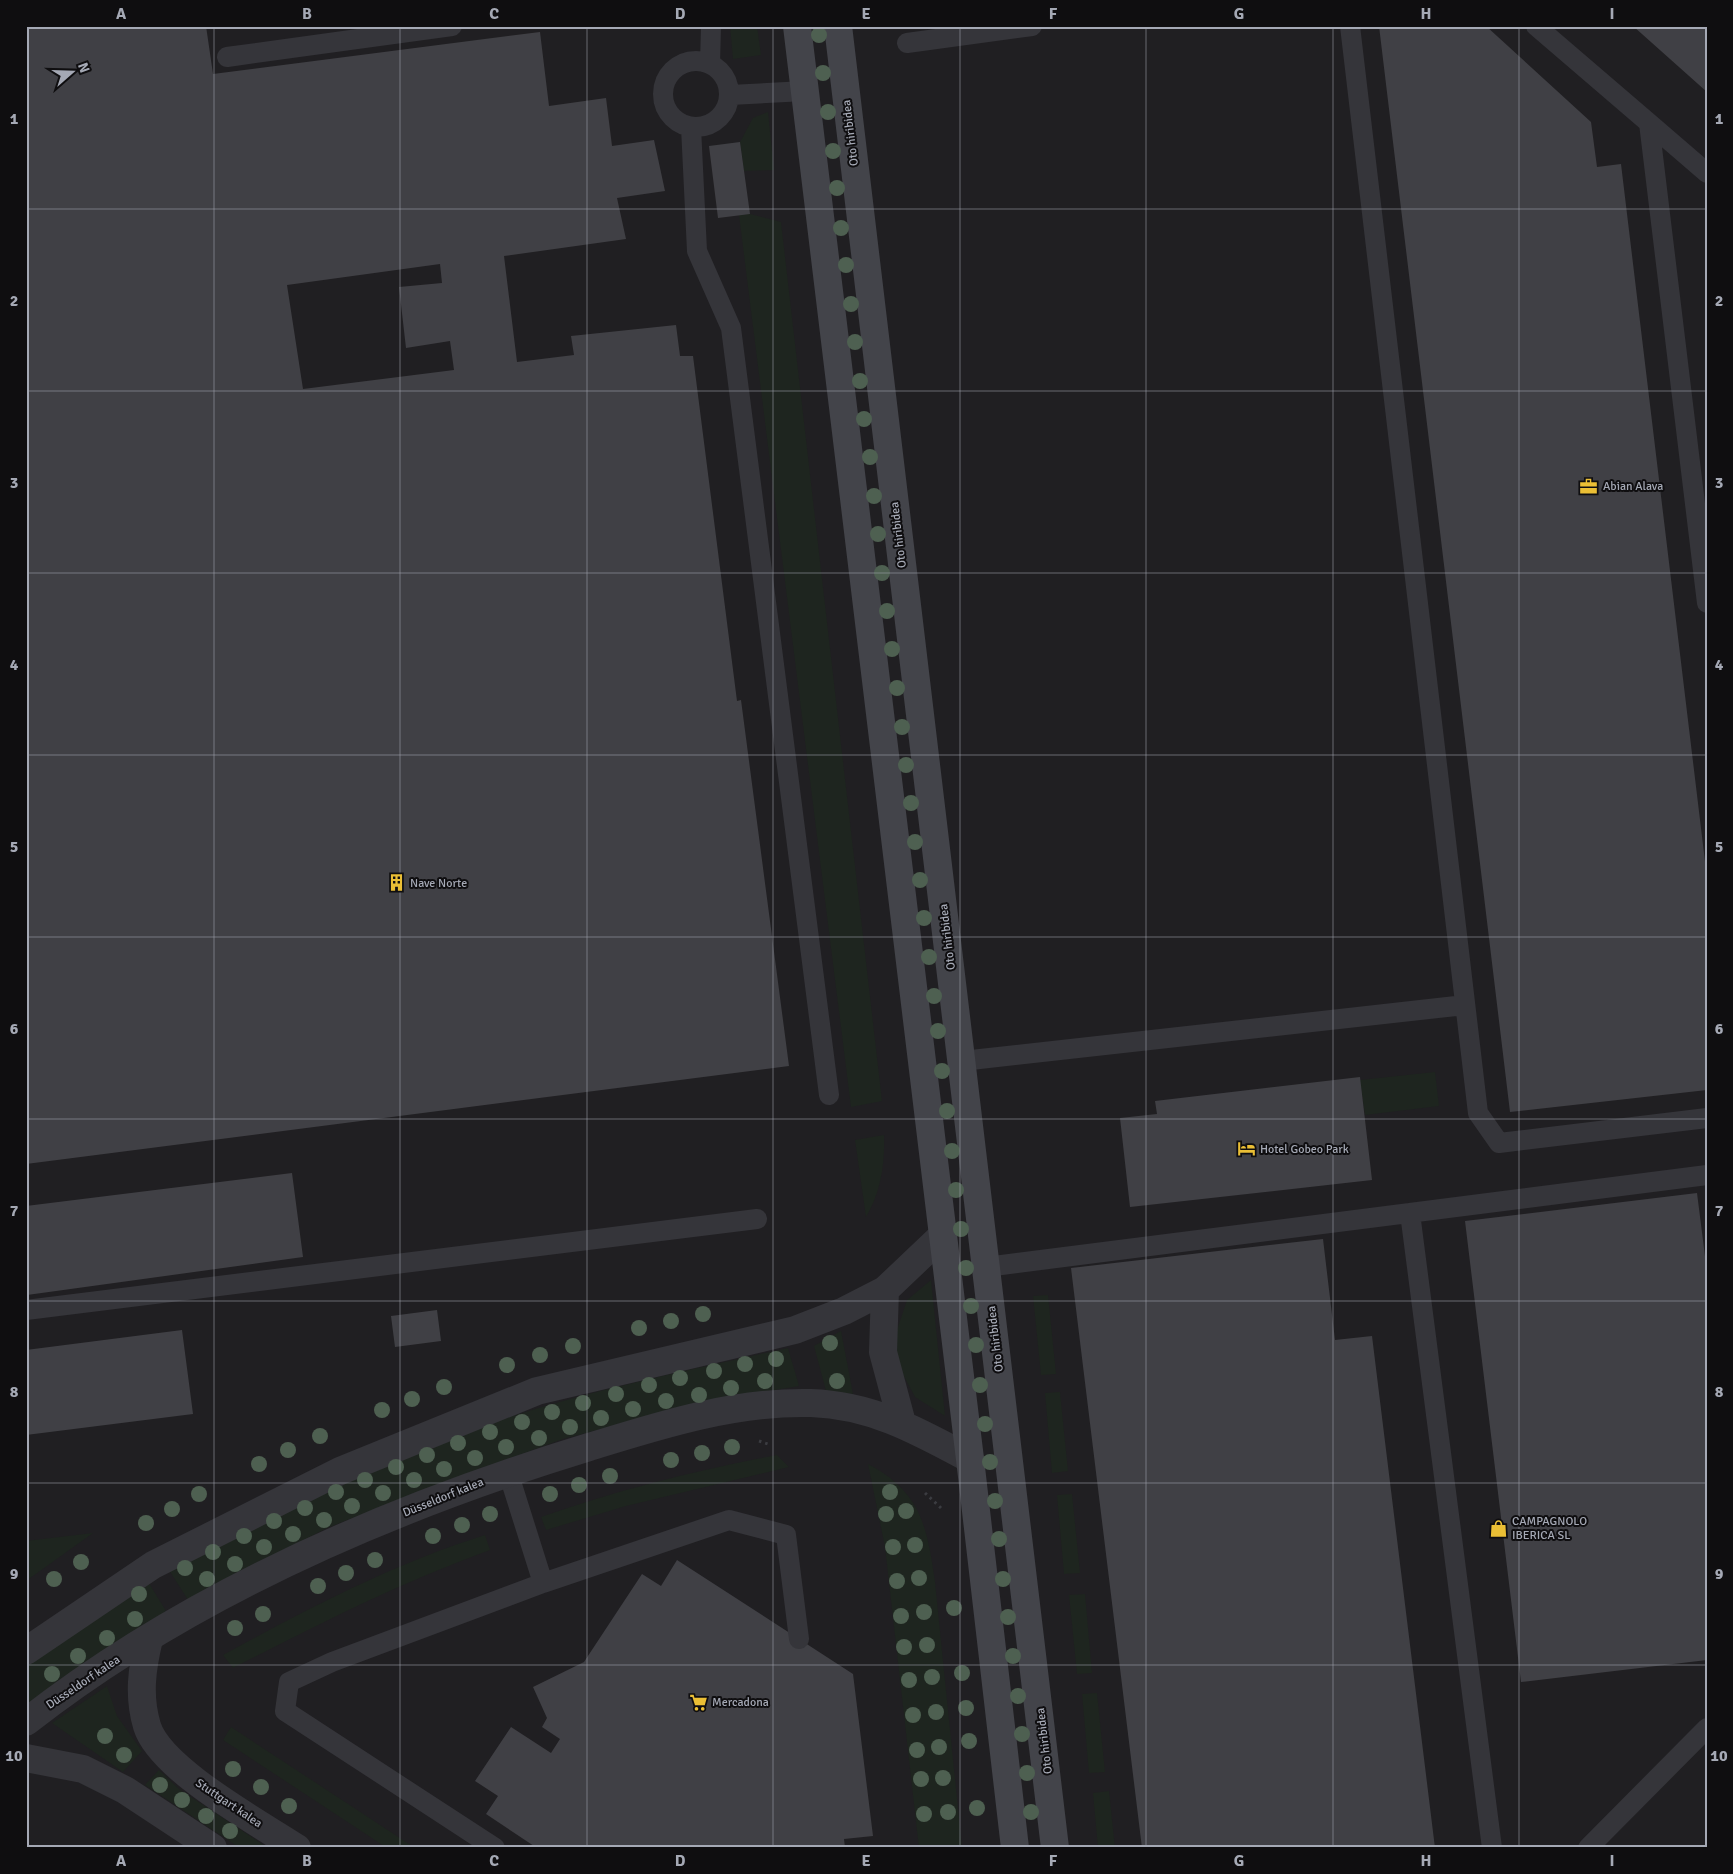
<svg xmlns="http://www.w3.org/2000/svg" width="1733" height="1874" font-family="Signika,sans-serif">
	<rect width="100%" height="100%" fill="#141315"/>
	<!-- built -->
	<path fill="#201f22" d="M26 26H1707V1848H26Z"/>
	<!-- green -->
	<path fill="#1e251f" d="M730 26H757L761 55 733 59Z
		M768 112 774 170 744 171 740 142 753 118Z
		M750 214 781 222 882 1101 851 1107 739 215Z
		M1435 1072 1439 1106 1365 1115 1360 1080Z
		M884 1135C885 1163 881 1192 866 1217L855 1140Z
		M931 1280 945 1416 915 1397 898 1365 894 1339 907 1300Z
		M1048 1295 1056 1374 1041 1375 1033 1296Z
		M841 1331 853 1394 826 1391 814 1346Z
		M788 1348 799 1386 708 1401 563 1439 453 1479 327 1528 188 1600 169 1570C256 1526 341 1481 431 1445 546 1399 668 1375 788 1348Z
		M1060 1392 1068 1471 1052 1473 1045 1393Z
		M777 1455 789 1467 626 1506 546 1530 541 1517C618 1490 697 1470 777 1455Z
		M868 1464C921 1492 927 1526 935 1582L962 1848H919L885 1547Z
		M1072 1494 1080 1573 1064 1574 1057 1495Z
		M93 1533 26 1581V1541Z
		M485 1535 490 1550C399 1583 319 1624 233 1668L223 1655C307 1609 393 1564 485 1535Z
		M147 1580 166 1611 26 1705V1662Z
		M1085 1594 1092 1673 1077 1674 1069 1595Z
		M107 1686 117 1716 142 1751 123 1772 52 1723Z
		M1097 1693 1105 1772 1089 1773 1082 1694Z
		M231 1727 415 1848H387L223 1740Z
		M159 1770 179 1789 268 1848H240L145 1785Z
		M1109 1791 1115 1848H1098L1093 1793Z"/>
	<!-- building -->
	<path fill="#404045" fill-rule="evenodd" d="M26 26H206L213 74 540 32 549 106 606 98 612 146 654 140 665 191 617 198 626 239 504 256 517 362 574 355 571 336 676 325 680 356H693L737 701 741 700 789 1066 26 1164ZM440 264 442 283 399 287 406 348 450 341 454 370 303 389 287 285Z
		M1379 26H1486L1591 122 1597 167 1621 164 1707 878V1090L1510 1112Z
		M1633 26H1707V92Z
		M740 142 750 214 718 218 709 146Z
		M1360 1077 1372 1180 1130 1207 1120 1118 1157 1114 1155 1101Z
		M292 1173 303 1257 27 1295 26 1206Z
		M1697 1193 1707 1272V1660L1521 1682 1465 1221Z
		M1323 1239 1335 1340 1372 1336 1435 1848H1142L1071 1268Z
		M437 1310 441 1341 395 1347 391 1316Z
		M182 1330 193 1414 26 1435V1350Z
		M677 1560 853 1674 873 1836 844 1839 845 1848H537L486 1814 498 1796 475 1781 511 1727 551 1753 560 1739 542 1727 547 1718 533 1687 584 1662 642 1574 661 1586Z"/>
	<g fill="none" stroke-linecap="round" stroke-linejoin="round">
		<!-- path -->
		<path stroke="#3b3c41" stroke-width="3" stroke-dasharray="2.5 4" stroke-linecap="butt" d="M759 1441 768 1444
			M925 1493 941 1508"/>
		<!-- lane -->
		<path stroke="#35353a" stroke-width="20" d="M1350 26 1478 1113 1499 1143 1707 1118
			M1536 26 1649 123 1707 603
			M907 43 1032 26
			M227 57 452 26
			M663 94a33 33 0 1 1 66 0a33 33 0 1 1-66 0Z
			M710 64 711 26
			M730 95 805 91
			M1649 123 1707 173
			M691 127 697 251 731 328 829 1095
			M962 1061 1465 1005
			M1410 1213 1492 1848
			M986 1267 1707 1175
			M26 1310 757 1219
			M508 1472 543 1583
			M495 1848 285 1711 289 1682 332 1662 543 1583 729 1520 786 1535 799 1639
			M1588 1848 1707 1728"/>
		<!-- street -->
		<path stroke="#35353a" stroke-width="28" d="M885 1290 883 1352 902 1423
			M149 1639C142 1668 138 1696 147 1726 160 1769 259 1823 297 1848
			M26 1651 153 1565 340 1471 537 1391 795 1330 844 1311 885 1290 943 1235
			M26 1722C188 1595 393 1507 589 1447 660 1425 736 1401 811 1403 872 1405 918 1431 970 1459
			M26 1758 83 1769 125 1790 213 1848"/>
		<!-- secondary -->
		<path stroke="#43444a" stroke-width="28" d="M797 26 970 1459 1015 1848
			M838 26 1055 1848"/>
	</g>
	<!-- trees -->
	<g fill="#4e6051">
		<circle cx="819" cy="35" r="8"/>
		<circle cx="823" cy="73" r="8"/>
		<circle cx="828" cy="112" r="8"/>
		<circle cx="833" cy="151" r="8"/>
		<circle cx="837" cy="188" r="8"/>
		<circle cx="841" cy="228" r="8"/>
		<circle cx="846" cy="265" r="8"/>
		<circle cx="851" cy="304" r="8"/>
		<circle cx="855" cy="342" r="8"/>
		<circle cx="860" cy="381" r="8"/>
		<circle cx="864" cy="419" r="8"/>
		<circle cx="870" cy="457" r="8"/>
		<circle cx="874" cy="496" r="8"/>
		<circle cx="878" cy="534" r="8"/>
		<circle cx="882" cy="573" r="8"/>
		<circle cx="887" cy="611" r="8"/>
		<circle cx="892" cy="649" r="8"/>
		<circle cx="897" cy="688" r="8"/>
		<circle cx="902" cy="727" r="8"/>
		<circle cx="906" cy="765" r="8"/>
		<circle cx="911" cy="803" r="8"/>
		<circle cx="915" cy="842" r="8"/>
		<circle cx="920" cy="880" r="8"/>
		<circle cx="924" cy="918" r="8"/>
		<circle cx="929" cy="957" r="8"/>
		<circle cx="934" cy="996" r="8"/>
		<circle cx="938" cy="1031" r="8"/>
		<circle cx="942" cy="1071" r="8"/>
		<circle cx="947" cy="1111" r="8"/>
		<circle cx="952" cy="1151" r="8"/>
		<circle cx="956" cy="1190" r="8"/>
		<circle cx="961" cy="1229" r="8"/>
		<circle cx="966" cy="1268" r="8"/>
		<circle cx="971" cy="1306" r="8"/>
		<circle cx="703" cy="1314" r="8"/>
		<circle cx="671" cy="1321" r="8"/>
		<circle cx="639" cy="1328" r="8"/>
		<circle cx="830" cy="1343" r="8"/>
		<circle cx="976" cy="1345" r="8"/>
		<circle cx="573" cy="1346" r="8"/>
		<circle cx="540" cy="1355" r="8"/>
		<circle cx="776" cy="1359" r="8"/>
		<circle cx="745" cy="1364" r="8"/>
		<circle cx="507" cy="1365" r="8"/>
		<circle cx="714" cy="1371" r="8"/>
		<circle cx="680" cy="1378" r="8"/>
		<circle cx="765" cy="1381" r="8"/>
		<circle cx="837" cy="1381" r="8"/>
		<circle cx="649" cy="1385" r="8"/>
		<circle cx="980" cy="1385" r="8"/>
		<circle cx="444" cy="1387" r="8"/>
		<circle cx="731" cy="1388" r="8"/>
		<circle cx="616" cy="1394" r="8"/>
		<circle cx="699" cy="1395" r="8"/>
		<circle cx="412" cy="1399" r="8"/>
		<circle cx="666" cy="1401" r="8"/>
		<circle cx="583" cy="1403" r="8"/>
		<circle cx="633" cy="1409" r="8"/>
		<circle cx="382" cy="1410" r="8"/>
		<circle cx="552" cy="1412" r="8"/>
		<circle cx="601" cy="1418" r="8"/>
		<circle cx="522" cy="1422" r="8"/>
		<circle cx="985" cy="1424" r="8"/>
		<circle cx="570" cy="1427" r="8"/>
		<circle cx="490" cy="1432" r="8"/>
		<circle cx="320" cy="1436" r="8"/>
		<circle cx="539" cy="1438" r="8"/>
		<circle cx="458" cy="1443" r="8"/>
		<circle cx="506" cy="1447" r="8"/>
		<circle cx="732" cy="1447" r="8"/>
		<circle cx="288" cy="1450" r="8"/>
		<circle cx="702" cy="1453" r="8"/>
		<circle cx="427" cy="1455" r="8"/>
		<circle cx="475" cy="1458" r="8"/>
		<circle cx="671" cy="1460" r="8"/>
		<circle cx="990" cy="1462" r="8"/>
		<circle cx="259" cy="1464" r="8"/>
		<circle cx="396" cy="1467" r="8"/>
		<circle cx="444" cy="1469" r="8"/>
		<circle cx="610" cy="1476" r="8"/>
		<circle cx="365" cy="1480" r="8"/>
		<circle cx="414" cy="1480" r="8"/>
		<circle cx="579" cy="1485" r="8"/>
		<circle cx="336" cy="1492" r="8"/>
		<circle cx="890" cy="1492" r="8"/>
		<circle cx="383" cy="1493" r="8"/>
		<circle cx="199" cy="1494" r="8"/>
		<circle cx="550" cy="1494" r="8"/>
		<circle cx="995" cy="1501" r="8"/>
		<circle cx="352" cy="1506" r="8"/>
		<circle cx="305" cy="1508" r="8"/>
		<circle cx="172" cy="1509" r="8"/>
		<circle cx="906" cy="1511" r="8"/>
		<circle cx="490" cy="1514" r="8"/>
		<circle cx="886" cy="1514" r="8"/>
		<circle cx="324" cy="1520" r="8"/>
		<circle cx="274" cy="1521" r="8"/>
		<circle cx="146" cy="1523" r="8"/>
		<circle cx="462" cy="1525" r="8"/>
		<circle cx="293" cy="1534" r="8"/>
		<circle cx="244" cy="1536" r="8"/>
		<circle cx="433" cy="1536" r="8"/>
		<circle cx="999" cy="1539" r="8"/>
		<circle cx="915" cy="1545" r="8"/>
		<circle cx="264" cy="1547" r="8"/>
		<circle cx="893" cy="1547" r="8"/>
		<circle cx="213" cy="1552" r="8"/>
		<circle cx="375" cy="1560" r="8"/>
		<circle cx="81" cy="1562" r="8"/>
		<circle cx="235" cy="1564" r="8"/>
		<circle cx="185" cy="1568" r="8"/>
		<circle cx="346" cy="1573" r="8"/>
		<circle cx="919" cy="1578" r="8"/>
		<circle cx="54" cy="1579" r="8"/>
		<circle cx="207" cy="1579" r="8"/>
		<circle cx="1003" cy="1579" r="8"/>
		<circle cx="897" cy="1581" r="8"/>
		<circle cx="318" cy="1586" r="8"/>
		<circle cx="139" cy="1594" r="8"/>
		<circle cx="954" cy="1608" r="8"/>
		<circle cx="924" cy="1612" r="8"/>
		<circle cx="263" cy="1614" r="8"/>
		<circle cx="901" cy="1616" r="8"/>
		<circle cx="1008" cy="1617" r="8"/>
		<circle cx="135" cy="1619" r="8"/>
		<circle cx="235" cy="1628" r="8"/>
		<circle cx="107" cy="1638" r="8"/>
		<circle cx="927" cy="1645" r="8"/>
		<circle cx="904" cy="1647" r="8"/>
		<circle cx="78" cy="1656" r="8"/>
		<circle cx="1013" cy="1656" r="8"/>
		<circle cx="962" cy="1673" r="8"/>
		<circle cx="52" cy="1674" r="8"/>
		<circle cx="932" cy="1677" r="8"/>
		<circle cx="909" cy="1680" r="8"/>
		<circle cx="1018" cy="1696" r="8"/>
		<circle cx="966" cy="1708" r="8"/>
		<circle cx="936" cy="1712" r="8"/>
		<circle cx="913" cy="1715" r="8"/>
		<circle cx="1022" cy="1734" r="8"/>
		<circle cx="105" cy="1736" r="8"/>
		<circle cx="969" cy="1741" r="8"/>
		<circle cx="939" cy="1747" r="8"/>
		<circle cx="917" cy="1750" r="8"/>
		<circle cx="124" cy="1755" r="8"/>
		<circle cx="233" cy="1769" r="8"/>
		<circle cx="1027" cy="1773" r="8"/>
		<circle cx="943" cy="1778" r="8"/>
		<circle cx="921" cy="1779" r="8"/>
		<circle cx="160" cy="1785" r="8"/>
		<circle cx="261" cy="1787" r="8"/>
		<circle cx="182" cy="1800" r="8"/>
		<circle cx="289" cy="1806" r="8"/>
		<circle cx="977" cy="1808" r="8"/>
		<circle cx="948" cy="1812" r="8"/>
		<circle cx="1031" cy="1812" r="8"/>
		<circle cx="924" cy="1814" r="8"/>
		<circle cx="206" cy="1816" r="8"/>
		<circle cx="230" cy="1831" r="8"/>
	</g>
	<!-- grid -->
	<path fill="none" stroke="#a5a9b5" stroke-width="1" stroke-opacity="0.55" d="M214 26V1848M400 26V1848M587 26V1848M773 26V1848M960 26V1848M1146 26V1848M1333 26V1848M1519 26V1848M26 209H1707M26 391H1707M26 573H1707M26 755H1707M26 937H1707M26 1119H1707M26 1301H1707M26 1483H1707M26 1665H1707"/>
	<!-- icons -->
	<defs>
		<symbol id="office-bare" viewBox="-9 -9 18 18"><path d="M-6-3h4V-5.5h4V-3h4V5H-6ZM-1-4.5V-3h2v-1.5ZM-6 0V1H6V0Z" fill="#ebbf35" stroke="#0f0e10" stroke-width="2.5" paint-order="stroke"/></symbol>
		<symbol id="building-bare" viewBox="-9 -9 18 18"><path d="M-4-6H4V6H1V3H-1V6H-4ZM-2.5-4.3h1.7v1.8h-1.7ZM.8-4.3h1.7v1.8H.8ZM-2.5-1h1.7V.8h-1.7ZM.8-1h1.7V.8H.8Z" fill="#ebbf35" stroke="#0f0e10" stroke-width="2.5" paint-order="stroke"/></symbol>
		<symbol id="hotel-bare" viewBox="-9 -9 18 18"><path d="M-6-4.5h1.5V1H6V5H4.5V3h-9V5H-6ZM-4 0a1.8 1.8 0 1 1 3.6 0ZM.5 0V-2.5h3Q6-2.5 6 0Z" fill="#ebbf35" stroke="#0f0e10" stroke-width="2.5" paint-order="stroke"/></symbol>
		<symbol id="shop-bare" viewBox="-9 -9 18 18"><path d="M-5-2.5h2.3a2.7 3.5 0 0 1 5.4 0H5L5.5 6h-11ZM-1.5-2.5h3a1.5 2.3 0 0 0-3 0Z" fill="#ebbf35" stroke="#0f0e10" stroke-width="2.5" paint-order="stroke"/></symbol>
		<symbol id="supermarket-bare" viewBox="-9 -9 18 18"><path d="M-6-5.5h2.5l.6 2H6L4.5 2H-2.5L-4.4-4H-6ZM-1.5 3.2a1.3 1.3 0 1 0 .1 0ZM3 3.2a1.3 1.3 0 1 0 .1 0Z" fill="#ebbf35" stroke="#0f0e10" stroke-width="2.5" paint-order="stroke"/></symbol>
	</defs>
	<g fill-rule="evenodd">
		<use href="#office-bare" x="1576" y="474" width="25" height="25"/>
		<use href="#building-bare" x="384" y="870" width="25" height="25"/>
		<use href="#hotel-bare" x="1234" y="1136" width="25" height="25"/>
		<use href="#shop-bare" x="1486" y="1516" width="25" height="25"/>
		<use href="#supermarket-bare" x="686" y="1690" width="25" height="25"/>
	</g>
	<g text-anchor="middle" stroke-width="4" stroke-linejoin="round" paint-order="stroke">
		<!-- street labels -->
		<g font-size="12" fill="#a5a9b5" stroke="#0f0e10">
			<text transform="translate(850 133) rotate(-97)" y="4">Oto hiribidea</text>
			<text transform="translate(898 535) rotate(-97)" y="4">Oto hiribidea</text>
			<text transform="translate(947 937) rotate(-97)" y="4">Oto hiribidea</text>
			<text transform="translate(995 1339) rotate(-97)" y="4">Oto hiribidea</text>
			<text transform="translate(443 1497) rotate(-22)" y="4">Düsseldorf kalea</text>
			<text transform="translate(83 1682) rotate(-34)" y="4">Düsseldorf kalea</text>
			<text transform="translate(1044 1741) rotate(-97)" y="4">Oto hiribidea</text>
			<text transform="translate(229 1803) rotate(34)" y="4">Stuttgart kalea</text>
		</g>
		<!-- poi labels -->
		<g font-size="12" fill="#a5a9b5" stroke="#0f0e10" text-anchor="start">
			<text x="1603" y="490">Abian Alava</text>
			<text x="410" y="887">Nave Norte</text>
			<text x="1260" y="1153">Hotel Gobeo Park</text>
			<text x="1512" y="1525">CAMPAGNOLO<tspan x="1512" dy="14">IBERICA SL</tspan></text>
			<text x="712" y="1706">Mercadona</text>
		</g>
	</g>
	<!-- border -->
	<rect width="1733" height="1874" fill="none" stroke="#0f0e10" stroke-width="55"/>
	<!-- north arrow -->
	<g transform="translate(72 72) rotate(70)" stroke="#0f0e10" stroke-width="4" paint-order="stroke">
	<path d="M0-4L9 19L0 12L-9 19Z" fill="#a5a9b5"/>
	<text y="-8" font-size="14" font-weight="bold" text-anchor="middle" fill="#a5a9b5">N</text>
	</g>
	<rect x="28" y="28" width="1678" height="1818" fill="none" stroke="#a5a9b5" stroke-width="2"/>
	<g font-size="16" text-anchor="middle" font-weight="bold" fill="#a5a9b5">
		<text x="121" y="19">A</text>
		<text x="307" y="19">B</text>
		<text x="494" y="19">C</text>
		<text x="680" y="19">D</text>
		<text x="866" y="19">E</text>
		<text x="1053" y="19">F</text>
		<text x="1239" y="19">G</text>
		<text x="1426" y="19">H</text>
		<text x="1612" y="19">I</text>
		<text x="14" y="124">1</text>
		<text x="1719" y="124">1</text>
		<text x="14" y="306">2</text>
		<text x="1719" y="306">2</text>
		<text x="14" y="488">3</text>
		<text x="1719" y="488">3</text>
		<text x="14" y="670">4</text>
		<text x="1719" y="670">4</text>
		<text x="14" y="852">5</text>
		<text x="1719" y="852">5</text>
		<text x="14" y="1034">6</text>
		<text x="1719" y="1034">6</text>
		<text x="14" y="1216">7</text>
		<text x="1719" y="1216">7</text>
		<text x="14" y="1397">8</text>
		<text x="1719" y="1397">8</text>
		<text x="14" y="1579">9</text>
		<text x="1719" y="1579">9</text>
		<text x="14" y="1761">10</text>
		<text x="1719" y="1761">10</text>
		<text x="121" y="1866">A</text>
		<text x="307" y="1866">B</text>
		<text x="494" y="1866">C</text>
		<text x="680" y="1866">D</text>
		<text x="866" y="1866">E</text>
		<text x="1053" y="1866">F</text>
		<text x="1239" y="1866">G</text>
		<text x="1426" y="1866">H</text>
		<text x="1612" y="1866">I</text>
	</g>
</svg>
